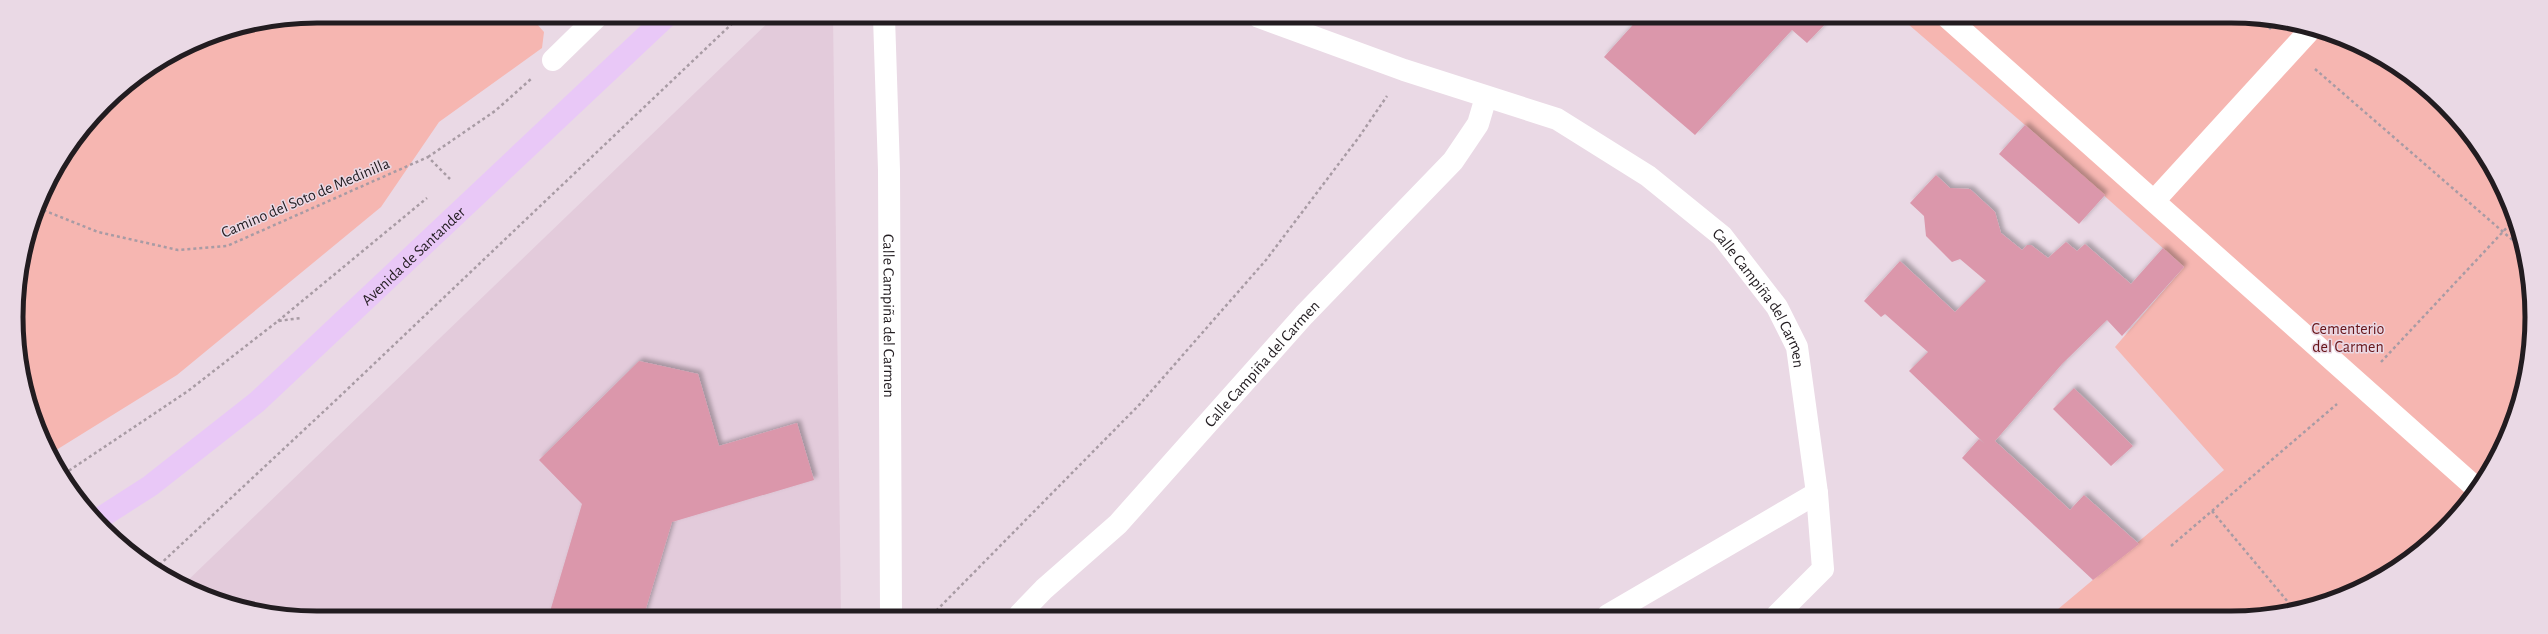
<svg xmlns="http://www.w3.org/2000/svg" width="2548" height="634" font-family="'Alegreya Sans',sans-serif">
	<defs>
		<filter id="shadow"><feDropShadow dx="3.5" dy="-3.5" stdDeviation="2" flood-color="#0004"/></filter>
	</defs>
	<rect width="100%" height="100%" fill="#ead9e5"/>
	<!-- built -->
	<path fill="#e3cbdb" d="M774 17H833L841 615H277L220 602 183 585Z"/>
	<!-- green -->
	<path fill="#f6b6b1" d="M317 16H530L544 32 542 48 439 122 381 207 177 375 53 452 32 414 19 356 17 297 26 239 47 184 78 134 118 91 202 39 259 22Z
		M1901 18 2271 19 2328 32 2382 56 2430 91 2470 134 2501 184 2522 239 2531 298 2529 357 2501 450 2444 530 2364 587 2270 615H2051L2224 470 2115 347 2184 267 2025 125Z"/>
	<!-- building -->
	<path fill="#db97ab" filter="url(#shadow)" d="M1639 18H1831L1807 43 1792 30 1695 135 1604 57Z
		M2025 125 2105 195 2079 224 1999 154Z
		M1936 175 1950 188 1970 189 1995 212 2001 233 2022 250 2027 245H2031L2048 258 2066 242 2077 251 2085 244 2131 284 2163 248 2184 267 2122 336 2107 320 2062 364 1995 441 2070 510 2084 495 2139 544 2093 580 1962 458 1979 439 1985 444 1909 371 1928 352 1885 314 1881 317 1864 301 1900 261 1955 312 1986 281 1960 259 1952 262 1926 236 1924 216 1910 203Z
		M639 361 698 374 719 446 797 423 814 480 672 522 644 615H549L582 504 539 460Z
		M2074 388 2133 446 2111 466 2053 409Z"/>
	<g fill="none" stroke-linecap="round" stroke-linejoin="round">
		<!-- path -->
		<path stroke="#a89ba4" stroke-width="2.5" stroke-dasharray="3 3" stroke-linecap="butt" d="M2260 19 2271 29
			M2315 69 2524 250
			M428 157 495 111 531 79
			M38 208 98 232 178 250 227 246 428 157 450 179
			M278 321 427 198
			M2381 362 2514 220
			M64 474 188 391 278 321 301 318
			M2212 511 2293 608
			M2171 546 2337 404
			M155 569 336 400 739 17
			M932 615 1140 404 1266 260 1359 137 1387 96"/>
		<!-- minor -->
		<g stroke="#fff" stroke-width="22">
			<path id="s1" d="M884 17 889 170 891 615"/>
			<path id="s2" d="M1259 17 1404 70 1557 119 1648 176 1722 236 1777 307 1797 347 1817 493 1823 569 1777 615"/>
			<path d="M1948 18 2475 487"/>
			<path d="M553 60 598 16"/>
			<path d="M2154 201 2312 28"/>
			<path id="s3" d="M1019 615 1044 589 1118 524 1304 315 1453 161 1478 124 1486 97"/>
			<path d="M1608 615 1817 493"/>
		</g>
		<!-- major -->
		<path stroke="#e9c8f7" stroke-width="22" id="s4" d="M97 520 150 486 257 402 667 16"/>
	</g>
	<g text-anchor="middle" stroke-width="3" stroke-linejoin="round" paint-order="stroke">
		<!-- street labels -->
		<g font-size="16" fill="#221c20" stroke="#ead9e5">
			<text transform="translate(305 197) rotate(-23)" y="6">Camino del Soto de Medinilla</text>
			<text dy="6" stroke="none"><textPath href="#s4" startOffset="413">Avenida de Santander</textPath></text>
			<text dy="6" stroke="none"><textPath href="#s2" startOffset="591">Calle Campiña del Carmen</textPath></text>
			<text dy="6" stroke="none"><textPath href="#s1" startOffset="299">Calle Campiña del Carmen</textPath></text>
			<text dy="6" stroke="none"><textPath href="#s3" startOffset="350">Calle Campiña del Carmen</textPath></text>
		</g>
		<!-- park labels -->
		<g font-size="16" fill="#68161a" stroke="#ead9e5">
			<text x="2348" y="334">Cementerio<tspan x="2348" dy="18">del Carmen</tspan></text>
		</g>
	</g>
	<!-- crop -->
	<path d="M0 0H2548V634H0ZM317 23H2231A294 294 0 0 1 2525 317V317A294 294 0 0 1 2231 611H317A294 294 0 0 1 23 317V317A294 294 0 0 1 317 23Z" fill="#ead9e5" fill-rule="evenodd"/>
	<path fill="none" stroke="#221c20" stroke-width="5" d="M317 23H2231A294 294 0 0 1 2525 317V317A294 294 0 0 1 2231 611H317A294 294 0 0 1 23 317V317A294 294 0 0 1 317 23Z"/>
</svg>
